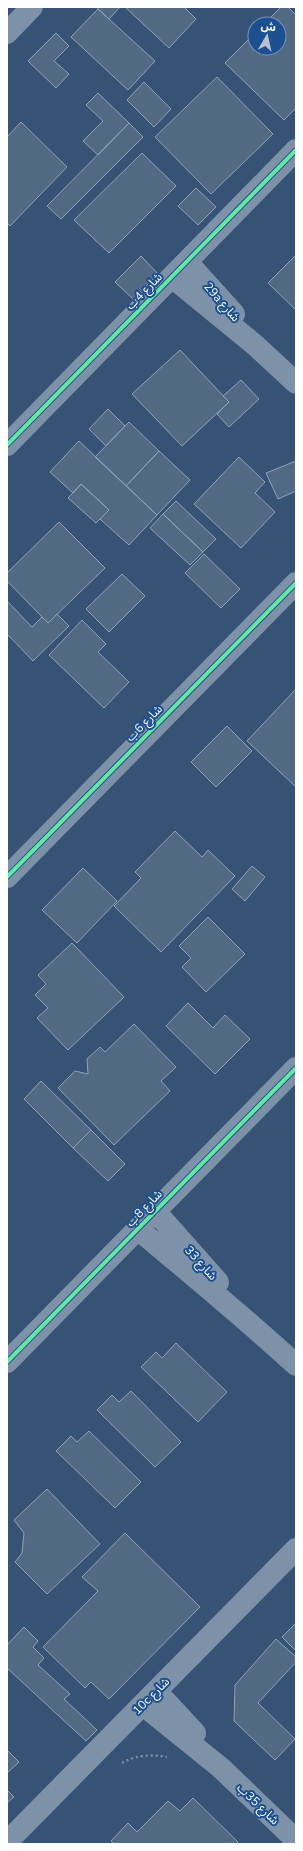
<svg xmlns="http://www.w3.org/2000/svg" width="303" height="1851" font-family="'Nunito Sans','Noto Sans Arabic',sans-serif">
	<rect width="100%" height="100%" fill="#365274"/>
	<!-- building -->
	<path fill="#526984" stroke="#92a2b6" d="M96 7H120L109 19Z
		M125 7H184L196 19 169 48Z
		M281 7H288L296 15V108L284 120 225 63 255 33V48H279V24H264Z
		M98 9 155 61 128 90 71 37Z
		M56 33 69 46 54 61 69 74 56 88 28 61Z
		M217 77 273 134 211 194 155 137Z
		M144 82 171 109 154 127 127 100Z
		M98 93 129 123 98 155 83 141 103 121 86 105Z
		M21 122 67 167 10 226 7 223V137Z
		M129 123 143 137 61 219 47 206Z
		M142 153 176 186 109 253 74 220Z
		M196 188 216 207 198 225 178 206Z
		M296 255V310L268 283Z
		M141 256 158 274 133 299 115 282Z
		M180 350 229 402 182 446 132 394Z
		M241 380 259 399 229 427 217 414 229 402 223 396Z
		M108 409 125 426 106 446 89 429Z
		M129 422 159 451 126 486 95 457Z
		M79 441 157 515 129 545 100 519 109 510 81 484 73 493 50 472Z
		M159 451 190 480 157 515 126 486Z
		M239 457 265 482 255 493 275 512 241 548 194 504Z
		M296 461V491L278 499 266 473Z
		M81 484 109 510 96 523 68 498Z
		M176 501 216 539 203 552 163 514Z
		M163 514 203 552 190 565 150 528Z
		M59 522 105 568 48 623 7 581V573Z
		M204 554 240 589 221 608 185 573Z
		M122 574 145 596 109 632 86 609Z
		M7 601 32 627 42 617 48 623 57 614 69 626 33 661 7 634Z
		M82 620 106 644 98 652 129 682 104 708 49 655Z
		M296 689V787L247 741Z
		M227 726 252 751 216 787 191 762Z
		M175 831 202 857 208 850 235 876 161 952 114 906 141 878 135 872Z
		M252 866 265 877 245 901 232 889Z
		M83 868 117 901 77 943 42 910Z
		M208 917 245 954 206 992 182 967 191 958 179 946Z
		M72 943 124 997 68 1050 37 1018 48 1008 35 995 46 984 38 975Z
		M188 1003 213 1028 225 1015 250 1039 215 1074 166 1026Z
		M134 1024 176 1067 161 1081 170 1091 114 1145 58 1088 75 1071 88 1074 87 1059 100 1047 105 1052Z
		M41 1081 91 1130 73 1148 24 1099Z
		M91 1130 125 1164 108 1181 73 1148Z
		M176 1343 227 1392 198 1422 141 1367 156 1352 162 1358Z
		M131 1391 181 1442 155 1467 97 1410 112 1395 119 1402Z
		M89 1431 141 1482 115 1508 56 1451 71 1436 77 1442Z
		M47 1489 100 1544 47 1594 15 1562 22 1553 24 1533 14 1520Z
		M125 1533 200 1607 109 1699 91 1682 85 1688 43 1647 98 1591 82 1577Z
		M296 1623V1651L282 1637Z
		M24 1627 38 1641 33 1647 44 1658 38 1665 70 1694 64 1699 97 1730 86 1741 7 1668V1645Z
		M276 1639 296 1657V1662L258 1703 295 1739 275 1760 234 1721 235 1685Z
		M7 1750 19 1762 7 1773Z
		M7 1790 14 1797 7 1803Z
		M193 1798 238 1842 236 1844H114L111 1841 128 1823 137 1832 168 1801 180 1811Z"/>
	<g fill="none" stroke-linecap="round" stroke-linejoin="round">
		<!-- path -->
		<path stroke="#7d92a8" stroke-width="2.5" stroke-dasharray="2 3" stroke-linecap="butt" d="M122 1763C136 1755 151 1754 167 1757"/>
		<!-- minor -->
		<path stroke="#7d92a8" stroke-width="22" d="M7 33 32 7
			M187 262 234 314
			M172 277 255 345 296 383
			M7 445 296 150
			M7 877 296 583
			M155 1211 218 1282
			M138 1229C191 1274 245 1318 296 1365
			M7 1362 296 1068
			M156 1691 195 1733
			M143 1705 221 1768 296 1840
			M7 1842 296 1549"/>
		<defs>
			<path id="cycleway" d="M7 445 296 150
				M7 877 296 583
				M7 1362 296 1068"/>
		</defs>
		<!-- cycleway casing -->
		<use href="#cycleway" stroke="#1b4f8f" stroke-width="6"/>
		<!-- cycleway -->
		<use href="#cycleway" stroke="#66e7a1" stroke-width="4"/>
	</g>
	<g text-anchor="middle" stroke-width="4" stroke-linejoin="round" paint-order="stroke">
		<!-- street labels -->
		<g font-size="12" fill="#fff" stroke="#1b4f8f">
			<text transform="translate(144 291) rotate(-46)" y="4">شارع 4ب</text>
			<text transform="translate(222 302) rotate(49)" y="4">29a شارع</text>
			<text transform="translate(144 723) rotate(-45)" y="4">شارع 6ب</text>
			<text transform="translate(144 1208) rotate(-46)" y="4">شارع 8ب</text>
			<text transform="translate(201 1263) rotate(48)" y="4">شارع 33</text>
			<text transform="translate(151 1696) rotate(-45)" y="4">10c شارع</text>
			<text transform="translate(258 1804) rotate(44)" y="4">شارع 35ب</text>
		</g>
	</g>
	<!-- border -->
	<rect width="303" height="1851" fill="none" stroke="#ffffff" stroke-width="16"/>
	<!-- north arrow -->
	<g transform="translate(267 36) rotate(9)"><circle r="19" fill="#1b4f8f" stroke="#7695bc"/>
	<path d="M0-3L7 15L0 10L-7 15Z" fill="#b9c2ce"/>
	<text y="-6" font-size="11" font-weight="bold" text-anchor="middle" fill="#ffffff">ش</text>
	</g>
</svg>
